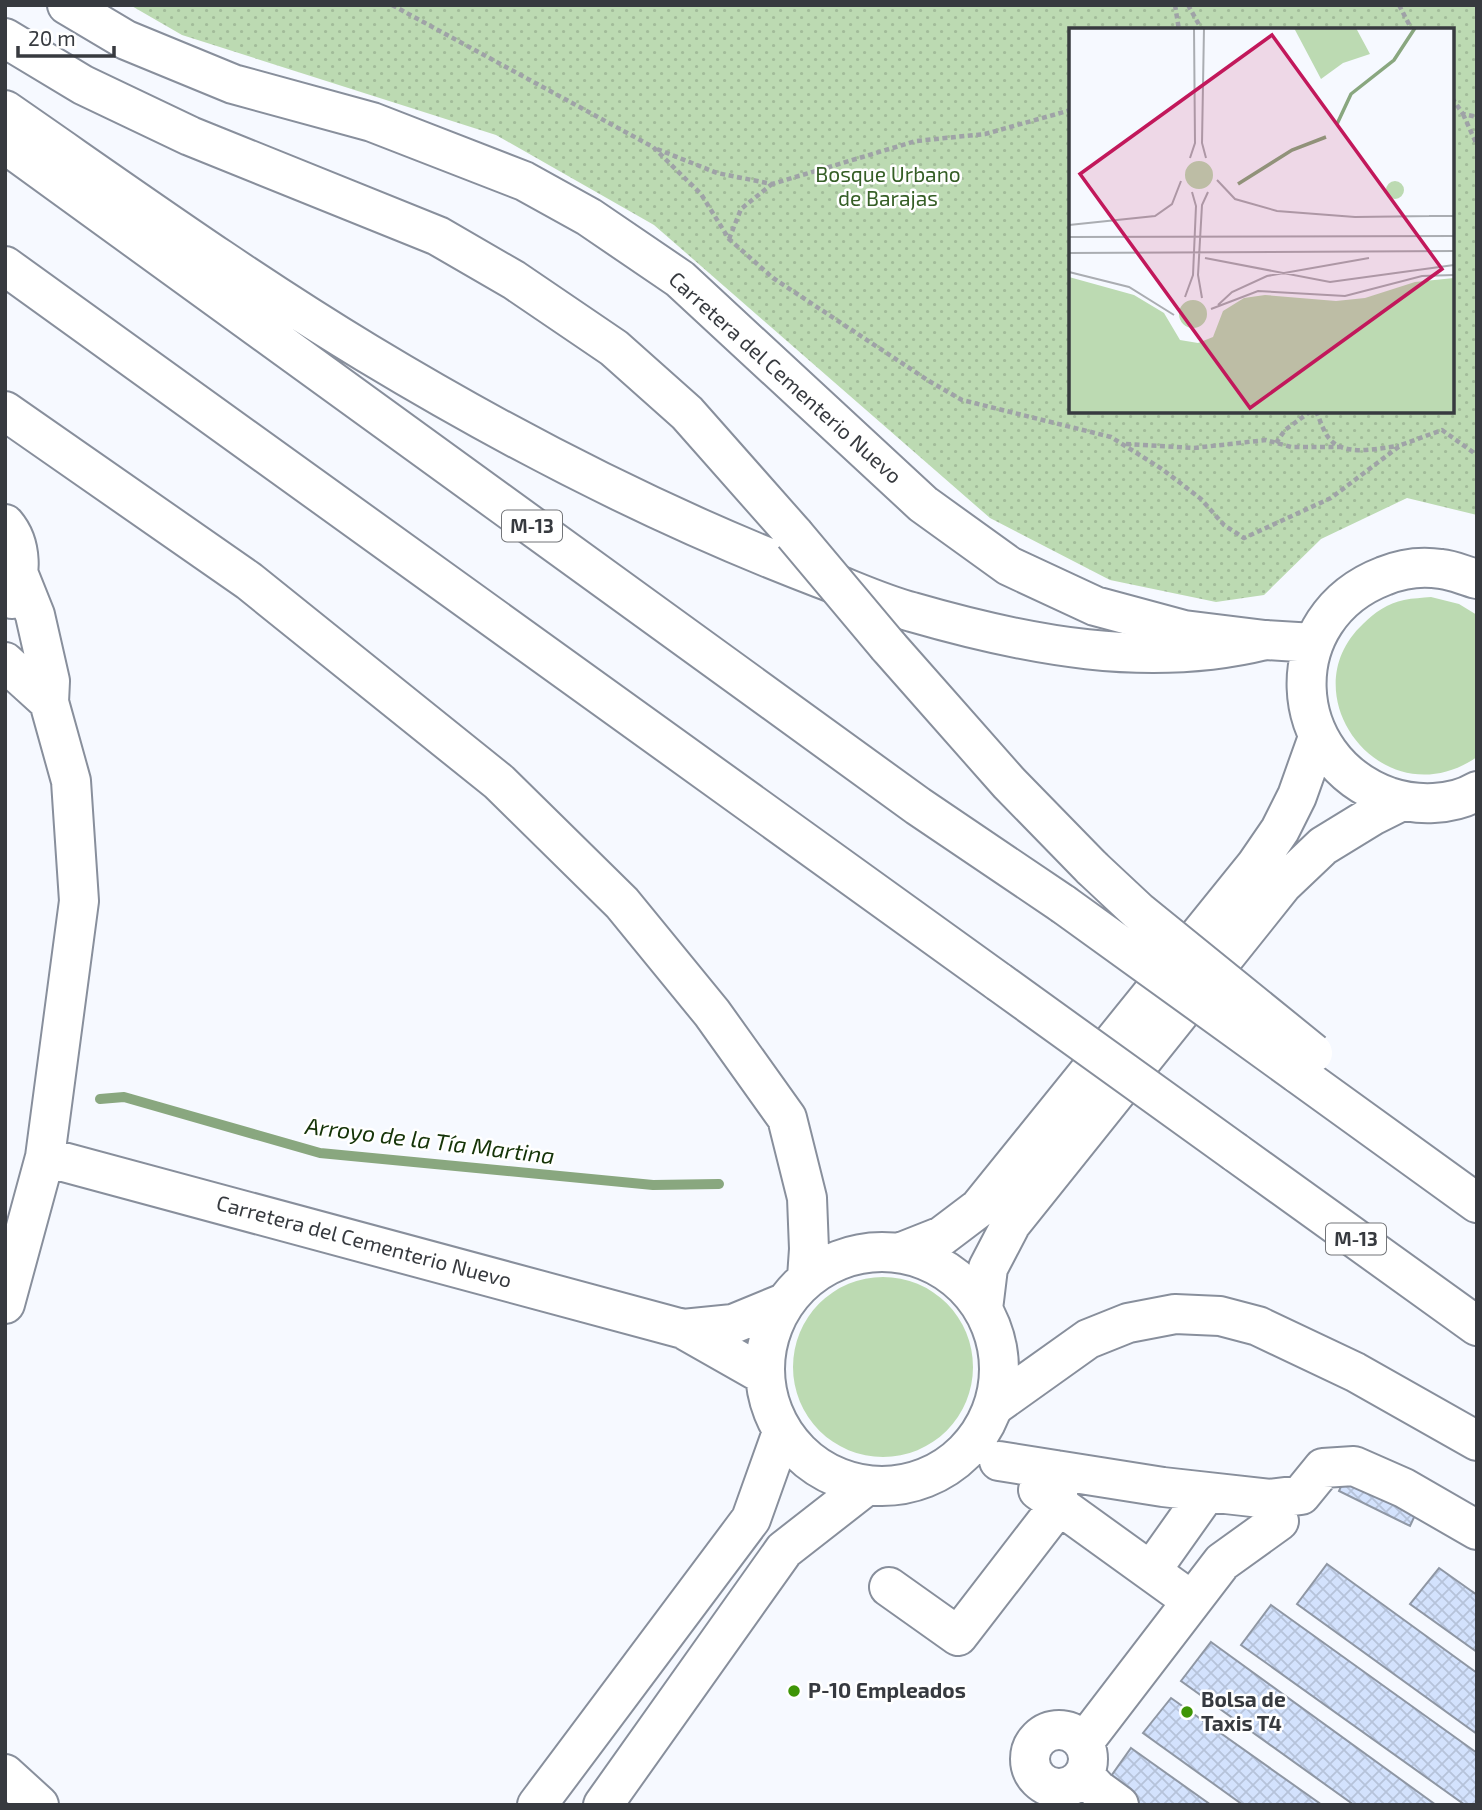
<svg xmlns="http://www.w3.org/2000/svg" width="1482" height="1810" font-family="'Exo 2',sans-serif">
	<defs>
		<pattern id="park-dots" width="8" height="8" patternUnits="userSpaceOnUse" patternTransform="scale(1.75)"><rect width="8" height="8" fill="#bcdab2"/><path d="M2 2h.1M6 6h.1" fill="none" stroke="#a2bc9a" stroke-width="1.8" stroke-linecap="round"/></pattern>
		<pattern id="building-cross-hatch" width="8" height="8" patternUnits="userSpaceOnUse" patternTransform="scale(1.75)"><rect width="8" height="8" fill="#d3e2fd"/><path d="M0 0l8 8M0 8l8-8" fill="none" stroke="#b6c3da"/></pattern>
	</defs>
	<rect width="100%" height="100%" fill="#f6f9ff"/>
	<!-- green -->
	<path fill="#bcdab2" d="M1431 597 1459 604 1477 615V757C1384 821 1287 695 1363 624 1374 613 1388 603 1404 600 1413 598 1422 598 1431 597Z
		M793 1367a90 90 0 1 1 180 0a90 90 0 1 1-180 0Z"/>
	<!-- park -->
	<path fill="url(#park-dots)" fill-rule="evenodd" d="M130 5H1477V515L1407 498 1321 539 1264 595 1216 602 1110 580 990 518 654 225 496 135 182 35ZM1071 30H1452V411H1071Z"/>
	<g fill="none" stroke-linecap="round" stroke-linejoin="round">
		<!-- stream -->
		<path stroke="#89a77f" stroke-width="10" d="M100 1099 124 1097 320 1153 653 1185 719 1184"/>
	</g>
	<!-- building -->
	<path fill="url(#building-cross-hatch)" stroke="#8f97a4" stroke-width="2" d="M1345 1477 1416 1513 1410 1526 1339 1491Z
		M1327 1564 1477 1673V1734L1297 1604Z
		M1439 1568 1477 1595V1652L1410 1604Z
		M1271 1605 1477 1753V1805H1465L1241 1645Z
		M1211 1642 1436 1805H1354L1181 1681Z
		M1171 1698 1322 1805H1243L1143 1733Z
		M1131 1748 1211 1805H1131L1104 1786Z"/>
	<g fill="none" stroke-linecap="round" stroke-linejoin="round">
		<defs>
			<path id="minor" d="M67 5 126 40 233 84 372 122 524 181 589 217 680 279 923 504 1009 566 1095 606 1184 630 1265 640 1314 643
				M5 411 249 581 499 782 622 903 712 1013 787 1118 807 1198 809 1249 807 1278
				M5 524C23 545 21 575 12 599
				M1477 579C1465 576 1453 570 1441 569 1422 566 1401 569 1384 576 1277 617 1283 759 1389 797 1416 806 1452 806 1477 791
				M5 662 49 702
				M45 1157 683 1329 764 1375
				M765 1369a117 117 0 1 1 234 0a117 117 0 1 1-234 0Z
				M899 1253 942 1236 979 1208 1256 865 1280 830 1297 796 1318 737
				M5 1304 45 1157 79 901 71 781 49 702 50 681 35 615 19 575
				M983 1309 988 1268 1011 1224 1283 884 1323 846 1372 816 1402 801
				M683 1329 733 1324 784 1303
				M999 1461 1163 1487 1270 1499 1301 1495 1323 1468 1354 1466 1404 1488 1477 1530
				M1038 1490 1192 1601
				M1151 1571 1207 1492
				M889 1587 958 1636 1059 1505 1056 1470
				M1030 1759a29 29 0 1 1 58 0a29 29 0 1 1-58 0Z
				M1084 1742 1222 1562 1279 1521
				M5 1774 39 1805
				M1084 1775 1097 1789 1119 1805
				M537 1805 751 1519 782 1432
				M603 1805 784 1550 866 1486"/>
			<path id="highway" d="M5 38 83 85 190 136 438 236 514 280 614 348 687 413 794 534
				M5 110C125 193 243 278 367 353 511 440 662 518 820 578 850 589 881 604 912 612 1026 645 1148 669 1265 640
				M5 144 918 806 1063 904
				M5 266 999 982
				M888 646 1009 783 1092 868
				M1297 1073 1477 1203
				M1235 1152 1477 1326
				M994 1406 1088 1339 1128 1323 1175 1314 1220 1316 1258 1326 1355 1372 1477 1441"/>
		</defs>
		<!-- minor casing -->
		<use href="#minor" stroke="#888f9c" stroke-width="42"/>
		<!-- highway casing -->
		<use href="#highway" stroke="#888f9c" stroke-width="42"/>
		<!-- path -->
		<path stroke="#9fa2a7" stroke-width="4.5" stroke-dasharray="5 3.5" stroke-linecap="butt" d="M392 5 653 147 701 194 729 239 773 278 929 381 962 400 1111 437 1162 469 1201 499 1224 525 1244 538 1331 498 1401 445 1442 430 1477 455
			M1175 5 1179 30
			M1188 5 1202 30
			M1399 5 1412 30
			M1452 98 1463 114 1477 117
			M1463 114 1477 145
			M657 149 717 173 772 184 916 141 985 134 1071 110
			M729 239 741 209 772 184
			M1316 411C1320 420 1323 430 1328 437 1343 458 1378 448 1399 446
			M1276 443 1285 430 1311 411
			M1126 444 1194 448 1266 440 1291 447H1340"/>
		<!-- minor -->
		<use href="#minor" stroke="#fff" stroke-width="38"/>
		<!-- highway -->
		<use href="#highway" stroke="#fff" stroke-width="38"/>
		<defs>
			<path id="highway-bridge" d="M794 534 888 646
				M1092 868 1138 911 1313 1053
				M1063 904 1297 1073
				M999 982 1235 1152"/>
		</defs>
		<!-- highway-bridge casing -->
		<use href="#highway-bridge" stroke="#888f9c" stroke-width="42" stroke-linecap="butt"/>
		<!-- highway-bridge -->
		<use href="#highway-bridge" stroke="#fff" stroke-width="38"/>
	</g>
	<!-- markers -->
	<g fill="#3e9506" stroke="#fff" stroke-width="2.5">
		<circle cx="794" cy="1691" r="7"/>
		<circle cx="1187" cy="1712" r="7"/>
	</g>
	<g text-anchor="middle" stroke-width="5" stroke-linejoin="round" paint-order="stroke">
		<!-- shield labels -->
		<g fill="#fff" stroke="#737579" stroke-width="2">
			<rect x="502" y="510.5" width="60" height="31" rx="5"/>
			<rect x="1326" y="1223.5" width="60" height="31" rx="5"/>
		</g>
		<g font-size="19" font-weight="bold" fill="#373a3f">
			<text x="532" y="533">M-13</text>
			<text x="1356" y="1246">M-13</text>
		</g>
		<!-- park labels -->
		<g font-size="21" fill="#355e26" stroke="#fff">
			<text x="888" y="182">Bosque Urbano<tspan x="888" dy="24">de Barajas</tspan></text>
		</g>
		<!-- street labels -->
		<g font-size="21" fill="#373a3f" stroke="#fff">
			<text transform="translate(785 378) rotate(42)" y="7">Carretera del Cementerio Nuevo</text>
			<text transform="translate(364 1242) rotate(15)" y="7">Carretera del Cementerio Nuevo</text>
		</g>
		<!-- poi labels -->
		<g font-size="21" font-weight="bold" fill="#373a3f" stroke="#fff" text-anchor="start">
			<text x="808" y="1698">P-10 Empleados</text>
			<text x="1201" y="1707">Bolsa de<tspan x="1201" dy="24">Taxis T4</tspan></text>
		</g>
		<!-- water labels -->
		<g font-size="23" font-style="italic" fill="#153408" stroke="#fff">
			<text transform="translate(430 1141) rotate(7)" y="8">Arroyo de la Tía Martina</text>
		</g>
	</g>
	<!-- overview -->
	<g transform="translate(1069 28)">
		<rect width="385" height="385" fill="#f6f9ff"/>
		<path d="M116 147a14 14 0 1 1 28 0a14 14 0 1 1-28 0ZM317 162a9 9 0 1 1 18 0a9 9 0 1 1-18 0ZM110 286a14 14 0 1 1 28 0a14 14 0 1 1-28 0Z" fill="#bcdab2"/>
		<path d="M225 0H287L301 26 274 35 252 51Z" fill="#bcdab2"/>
		<path d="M0 249 65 267 95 285 111 312 129 315 144 309 154 283 175 270 196 267 267 273 296 270 346 254 385 250V385H0Z" fill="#bcdab2"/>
		<path fill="none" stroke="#89a77f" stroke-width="3.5" d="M268 96 282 66 325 32 346 0M169 156 223 122 257 109"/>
		<path fill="none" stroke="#aaadb2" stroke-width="2" d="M135 0 133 115 137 130M121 130 126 115 125 0M148 152 166 171 208 183 286 189 363 188M360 188H385M0 197 86 188 103 176 112 153M0 209 385 208M0 225 385 223M136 230 261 254 385 237M0 244 60 259 105 287M116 269 124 247 127 178 123 164M133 270 129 247 133 177 139 164M149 277 163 264 198 248 300 230M142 281 189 263 276 268 353 248 385 247"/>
		<path fill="#c2185b" fill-opacity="0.15" stroke="#c2185b" stroke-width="3.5" d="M203 7 373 241 181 380 11 146Z"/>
		<rect width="385" height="385" fill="none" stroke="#373a3f" stroke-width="3.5"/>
	</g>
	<!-- border -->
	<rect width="1482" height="1810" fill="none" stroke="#373a3f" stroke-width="14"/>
	<!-- scale -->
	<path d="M18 46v10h96v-10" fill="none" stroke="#373a3f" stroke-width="3.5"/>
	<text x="28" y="46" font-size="21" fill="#373a3f" stroke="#ffffff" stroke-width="5" paint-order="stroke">20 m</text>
</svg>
